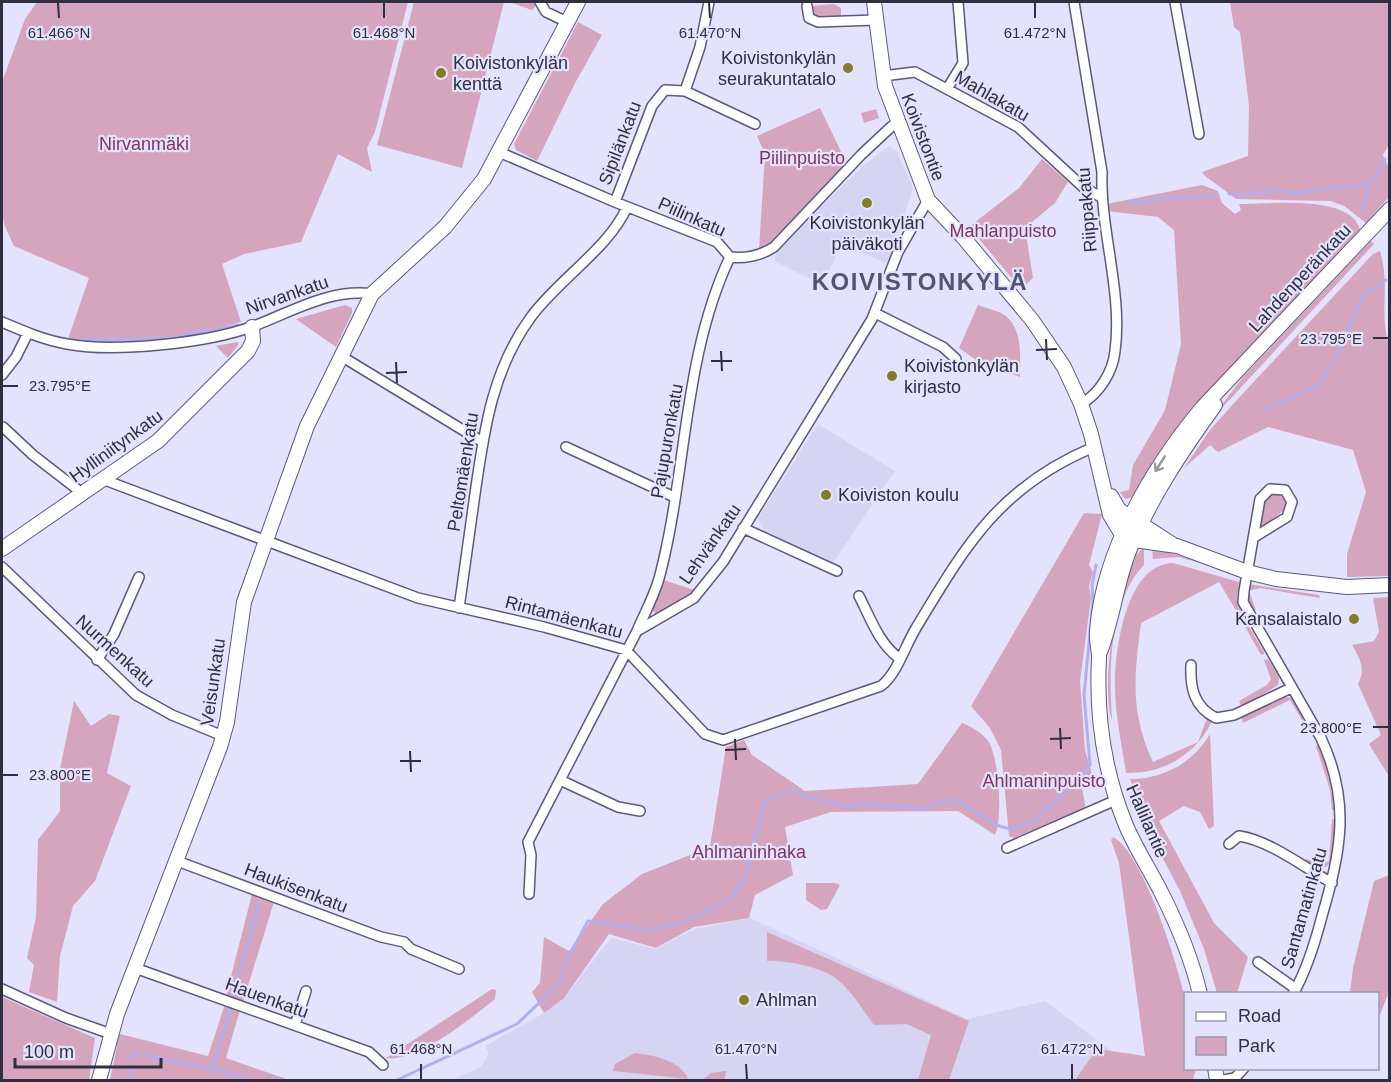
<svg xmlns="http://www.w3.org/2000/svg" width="1391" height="1082" font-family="Helvetica,sans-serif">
	<rect width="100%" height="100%" fill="#e4e3fd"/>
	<!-- built -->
	<path fill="#d5d4f3" d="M889 146 897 151 913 189 887 263 841 245 823 285 776 262 774 256 811 217 864 165Z
		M818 424 895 471 833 563 763 529 758 518Z
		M750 918 967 1019 1045 1001 1142 1074 1190 1080H452L481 1067 489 1053 485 1046 544 1013 564 998 611 938 656 949 695 929Z"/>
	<!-- green -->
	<path fill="#d5a5bd" d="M37 2H408L375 132 367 148 372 172 338 154 301 242 244 254 222 264 241 322C185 336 126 348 68 339L89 278 14 246 4 224 2 209V82L25 19Z
		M414 2H504L462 168 377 145Z
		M509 2H535V7L532 10Z
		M1230 2H1389L1390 143 1383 155 1389 168V197L1366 223 1344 206 1331 201 1236 199 1204 175 1202 172 1248 156 1249 106 1240 32 1234 27Z
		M834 4 841 8V18L818 19 813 16 811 6Z
		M578 22 602 35 574 85 537 161 516 150 514 144Z
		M820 108 847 164 773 242 759 249 765 154 757 136Z
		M876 109 879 118 864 123 861 113Z
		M1042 159 1068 182 1055 203 1025 228 1033 278 1021 289 969 227 1019 188Z
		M1202 185 1218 191 1222 203 1235 214 1241 210 1239 204C1268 204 1350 194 1360 229L1188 413 1166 442 1136 497 1125 499 1120 492 1129 490 1133 465 1165 410 1181 344 1174 230 1158 217 1106 211V207L1111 203Z
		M1371 241 1374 244 1207 424 1243 377Z
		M1380 251C1391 289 1378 311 1390 349L1389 576 1347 577V554L1366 492 1353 450 1268 427 1218 452 1210 445 1184 468 1210 430 1235 402 1373 254Z
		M345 305 352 308V313L336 347 296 319Z
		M978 305C986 308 999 311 1006 316 1023 331 1020 357 1020 377L979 362 959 348Z
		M237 342 239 344 228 358 216 346Z
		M1279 493 1286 502 1285 509 1258 531 1261 508 1267 494Z
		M1084 513 1102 514 1089 565 1093 572 1089 586 1091 598 1080 681 1085 750 1095 785 1082 789 1086 808 1014 838 1009 836 1001 750 990 728 971 706Z
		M1152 547 1205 564 1178 557 1153 559Z
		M1144 548V565C1108 603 1109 672 1112 720 1100 692 1117 561 1144 548Z
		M1173 563 1239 582 1237 598 1242 616 1240 617 1219 582 1141 623C1134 677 1130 712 1153 762L1198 742 1207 718 1212 721C1197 754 1163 774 1126 773 1122 745 1115 715 1115 686 1115 649 1126 564 1173 563Z
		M664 580 694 590 687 598 658 616 652 610Z
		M1248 584 1319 595 1320 598 1260 588 1249 591 1256 610 1251 612 1247 602Z
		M1389 597V776L1369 744 1381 735 1358 684C1366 668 1360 659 1352 645L1374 641 1379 632 1373 598Z
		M1246 622 1264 652V654L1261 655 1243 623Z
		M1268 659 1279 677 1278 685 1242 707 1239 701 1267 685 1271 679 1264 660Z
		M1282 697 1293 698 1305 718 1302 720 1290 700 1243 723 1241 717Z
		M74 701 91 726 109 714 120 716 107 773 131 786 95 881 73 906 60 956 57 1002 29 992 34 965 27 958 36 917 38 840 60 811V769Z
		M962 723C973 727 982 733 989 742 999 760 1003 817 995 835L958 811 831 812 785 827 793 875 755 895 749 918 694 927 656 948 609 934 564 998 544 1013 532 992 540 983 544 937 569 951 603 904 642 874 710 847 726 747 744 740 752 755 805 791 918 784Z
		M1210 734 1214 826 1209 829 1200 812 1184 806 1159 821 1214 923 1248 957 1237 993H1217L1204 949 1180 891 1147 828 1130 779C1163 779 1193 763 1210 734Z
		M1319 744 1327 769 1335 810H1332L1330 790 1316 746Z
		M1332 819 1335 820C1336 833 1337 858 1326 867H1318L1306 861V859L1322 864 1329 861Z
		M1113 837C1143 853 1178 965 1185 999 1189 1021 1186 1047 1186 1068L1196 1069 1193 1080H1075L1097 1049 1145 1056 1119 863 1111 840Z
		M1389 875V992L1378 1020V994L1350 993 1353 968 1374 881Z
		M806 883H836L840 885 827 909 821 910 806 900Z
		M252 894 274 902 243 1002 226 996Z
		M767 932 969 1021 949 1080H918L931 1035 906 1024 874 1025C862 1009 849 986 831 975 816 966 784 960 767 961Z
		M492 989 496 990 495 999C471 1018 417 1063 386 1058Z
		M2 997 95 1038 89 1080H2Z
		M225 1004 240 1010 226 1058 289 1080H110L117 1046 116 1033 208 1056Z
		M635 1053C652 1055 681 1060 688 1079L613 1071 615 1064Z
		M726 1071 725 1080H702L711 1073Z"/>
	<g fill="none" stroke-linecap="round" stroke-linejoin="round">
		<!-- stream -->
		<path stroke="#b3afee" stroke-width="3" d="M1229 194 1246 195 1277 190 1295 193 1362 185 1375 179 1385 159
			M1129 202 1218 195
			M1363 210 1368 196 1367 183
			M76 340 170 338 238 325
			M1263 410 1318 386 1337 355 1363 297 1386 280
			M131 1060 133 1053 213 1069 251 1080
			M213 1069 259 903
			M128 1080 130 1069
			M397 1080 517 1024 562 981 563 967 588 921 651 930 690 919 732 898 744 880 765 802 792 790 806 797 846 806 864 803 923 809 945 800 959 801 996 825 1010 829 1033 821 1080 780 1090 765 1084 695 1093 601 1092 585 1096 565"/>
		<defs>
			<path id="street" d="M540 2 546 12 567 22
				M1074 2 1102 172C1100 231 1123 293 1115 351 1113 372 1099 394 1081 404
				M1175 2 1199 134
				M807 6 809 18 818 22 876 20
				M883 76 915 72 1018 127 1083 187 1101 197
				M947 89 963 63 958 2
				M685 91 700 47 709 2
				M499 152 615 202 717 242 730 257C747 259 760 256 774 247L862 154 892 126 898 123
				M615 202 652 106 665 90 685 91 755 124
				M875 313 943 347 956 359
				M2 322C23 331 44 340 67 344 115 353 208 343 254 326 291 312 331 288 372 294
				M341 356 481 441
				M2 375 16 357 28 333
				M3 427 33 455 82 493
				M566 447 674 497
				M102 479 418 598 544 627 626 650 705 734 723 740 881 686C897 674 905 646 916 628 966 545 1000 486 1094 447
				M743 528 837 571
				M1253 538 1287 517 1292 502 1285 490 1270 489 1260 499 1244 591 1243 602 1321 738C1351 802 1341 851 1322 916 1315 943 1307 970 1293 994
				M2 567 136 695 172 715 223 736
				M859 596C870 617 879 644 899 658
				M459 608C464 570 470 532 475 494 484 431 492 370 531 317 557 281 610 247 627 207
				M637 631C645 612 655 595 660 575 687 471 683 356 730 257
				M97 660 114 634 139 577
				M1191 665C1190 688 1194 707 1216 718L1234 715 1291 688
				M560 780 618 807 640 811
				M1229 844 1239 836C1269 840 1305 868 1332 883
				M1007 848 1116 800
				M177 861 381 937 404 942 411 949 459 969
				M529 894 531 855 528 842 637 631 694 598 723 562 872 319 898 252 928 200
				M1258 962 1296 989
				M135 968 369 1052 383 1065
				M2 989 66 1018 111 1034
				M295 1025 306 991
				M1223 1080 1235 1078 1244 1068"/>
			<path id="secondary" d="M874 2 885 86 928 200 963 237 1032 320 1064 367 1081 404 1091 434 1110 515 1122 535 1134 540 1177 546 1247 572 1276 579 1347 587 1390 585
				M1111 496 1119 510 1172 544
				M2 549 158 441 248 351 253 341 252 327
				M1100 652C1113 619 1116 584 1129 551 1150 498 1182 451 1215 405
				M1200 994C1192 960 1178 926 1163 896 1151 871 1135 848 1125 823 1104 771 1096 714 1099 658 1099 649 1096 640 1097 631 1103 551 1152 468 1202 408L1390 209
				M1215 1068 1217 1080
				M99 1080 117 1014 220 747 227 722 244 602 307 426 372 294 445 227 484 179 578 2"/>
		</defs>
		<!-- street casing -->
		<use href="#street" stroke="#5c597e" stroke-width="12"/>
		<!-- secondary casing -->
		<use href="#secondary" stroke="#5c597e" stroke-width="16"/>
		<!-- street -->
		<use href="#street" stroke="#fff" stroke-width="9"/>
		<!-- secondary -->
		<use href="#secondary" stroke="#fff" stroke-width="14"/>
	</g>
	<!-- one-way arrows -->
	<defs><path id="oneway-shaft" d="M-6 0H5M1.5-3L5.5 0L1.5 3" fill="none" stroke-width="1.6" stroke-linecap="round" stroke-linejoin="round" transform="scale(1.5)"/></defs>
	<use stroke="#98979f" href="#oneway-shaft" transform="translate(1160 464) rotate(122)"/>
	<!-- ticks -->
	<path fill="none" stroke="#302f3f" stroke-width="2" d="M58 3 59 18M384 3V18M709 3 710 18M1035 3V18M1373 338H1388M1046 339 1047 360M1036 350 1057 349M721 351 722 371M711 361H732M396 362 397 383M386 373 407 372M3 386H18M1373 727H1388M1060 728 1061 749M735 739 736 760M1050 739 1071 738M725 750 746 749M410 751 411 772M400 761H421M3 775H18M421 1064V1079M746 1064 747 1079M1072 1064V1079"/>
	<!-- markers -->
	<g fill="#807d24" stroke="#e4e3fd" stroke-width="2">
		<circle cx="848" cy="68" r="6"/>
		<circle cx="441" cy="73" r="6"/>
		<circle cx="867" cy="203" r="6"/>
		<circle cx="892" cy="376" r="6"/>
		<circle cx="826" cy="495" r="6"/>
		<circle cx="1354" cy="619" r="6"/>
		<circle cx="744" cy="1000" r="6"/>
	</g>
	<g text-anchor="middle" stroke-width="4.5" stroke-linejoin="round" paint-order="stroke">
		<!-- poi labels -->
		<g font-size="18" fill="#302f3f" stroke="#e4e3fd" text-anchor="start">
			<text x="836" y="64" text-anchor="end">Koivistonkylän<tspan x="836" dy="21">seurakuntatalo</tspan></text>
			<text x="453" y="69">Koivistonkylän<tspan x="453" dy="21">kenttä</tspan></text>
			<text x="867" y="229" text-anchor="middle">Koivistonkylän<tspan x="867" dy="21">päiväkoti</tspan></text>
			<text x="904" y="372">Koivistonkylän<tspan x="904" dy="21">kirjasto</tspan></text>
			<text x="838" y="501">Koiviston koulu</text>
			<text x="1342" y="625" text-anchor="end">Kansalaistalo</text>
			<text x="756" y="1006">Ahlman</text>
		</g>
		<!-- street labels -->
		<g font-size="18" fill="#302f3f" stroke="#e4e3fd">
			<text transform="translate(992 96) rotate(30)" y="6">Mahlakatu</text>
			<text transform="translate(923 137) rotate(69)" y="6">Koivistontie</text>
			<text transform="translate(620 143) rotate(-69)" y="6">Sipilänkatu</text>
			<text transform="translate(1087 210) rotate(-95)" y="6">Riippakatu</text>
			<text transform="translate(692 217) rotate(24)" y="6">Piilinkatu</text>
			<text transform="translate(1300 278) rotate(-47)" y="6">Lahdenperänkatu</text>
			<text transform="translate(287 295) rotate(-19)" y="6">Nirvankatu</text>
			<text transform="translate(667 441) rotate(-80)" y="6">Pajupuronkatu</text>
			<text transform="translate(116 446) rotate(-36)" y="6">Hylliniitynkatu</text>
			<text transform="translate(463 472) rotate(-81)" y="6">Peltomäenkatu</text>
			<text transform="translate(710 544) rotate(-55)" y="6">Lehvänkatu</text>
			<text transform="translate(564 617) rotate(15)" y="6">Rintamäenkatu</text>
			<text transform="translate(115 651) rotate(42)" y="6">Nurmenkatu</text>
			<text transform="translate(213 682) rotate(-82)" y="6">Veisunkatu</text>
			<text transform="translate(1147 821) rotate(66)" y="6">Hallilantie</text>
			<text transform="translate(296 888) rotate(21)" y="6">Haukisenkatu</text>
			<text transform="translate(1304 908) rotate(-74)" y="6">Santamatinkatu</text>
			<text transform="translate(267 998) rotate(20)" y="6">Hauenkatu</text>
		</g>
		<!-- park labels -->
		<g font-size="18" fill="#823461" stroke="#e4e3fd">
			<text x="144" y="150">Nirvanmäki</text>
			<text x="802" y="164">Piilinpuisto</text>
			<text x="1003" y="237">Mahlanpuisto</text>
			<text x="1044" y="787">Ahlmaninpuisto</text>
			<text x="749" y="858">Ahlmaninhaka</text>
		</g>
		<!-- district labels -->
		<g font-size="24" font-weight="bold" letter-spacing="1.5" fill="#555277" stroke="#e4e3fd">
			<text x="920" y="290">KOIVISTONKYLÄ</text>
		</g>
	</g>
	<g font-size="15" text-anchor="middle" fill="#302f3f" stroke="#e4e3fd" stroke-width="4.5" stroke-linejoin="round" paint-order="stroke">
		<text x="59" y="38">61.466°N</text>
		<text x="384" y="38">61.468°N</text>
		<text x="710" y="38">61.470°N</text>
		<text x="1035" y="38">61.472°N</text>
		<text x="1331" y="344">23.795°E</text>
		<text x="60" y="391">23.795°E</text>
		<text x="1331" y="733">23.800°E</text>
		<text x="60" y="780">23.800°E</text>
		<text x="421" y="1054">61.468°N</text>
		<text x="746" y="1054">61.470°N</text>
		<text x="1072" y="1054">61.472°N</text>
	</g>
	<!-- border -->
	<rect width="1391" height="1082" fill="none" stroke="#302f3f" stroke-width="6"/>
	<!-- legend -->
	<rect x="1184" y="992" width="195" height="78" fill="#e4e3fd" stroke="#9c9bb1" stroke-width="1.5"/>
	<rect x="1196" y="1012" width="30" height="9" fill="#ffffff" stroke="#9c9bb1" stroke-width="1.5"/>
	<text x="1238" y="1022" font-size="18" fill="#302f3f">Road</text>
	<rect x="1196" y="1037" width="30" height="18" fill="#d5a5bd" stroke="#9c9bb1" stroke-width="1.5"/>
	<text x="1238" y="1052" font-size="18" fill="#302f3f">Park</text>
	<!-- scale -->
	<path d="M15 1058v9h146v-9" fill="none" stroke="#302f3f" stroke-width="3"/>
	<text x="24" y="1058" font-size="18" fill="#302f3f" stroke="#e4e3fd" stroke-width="4.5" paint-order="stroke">100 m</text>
</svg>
